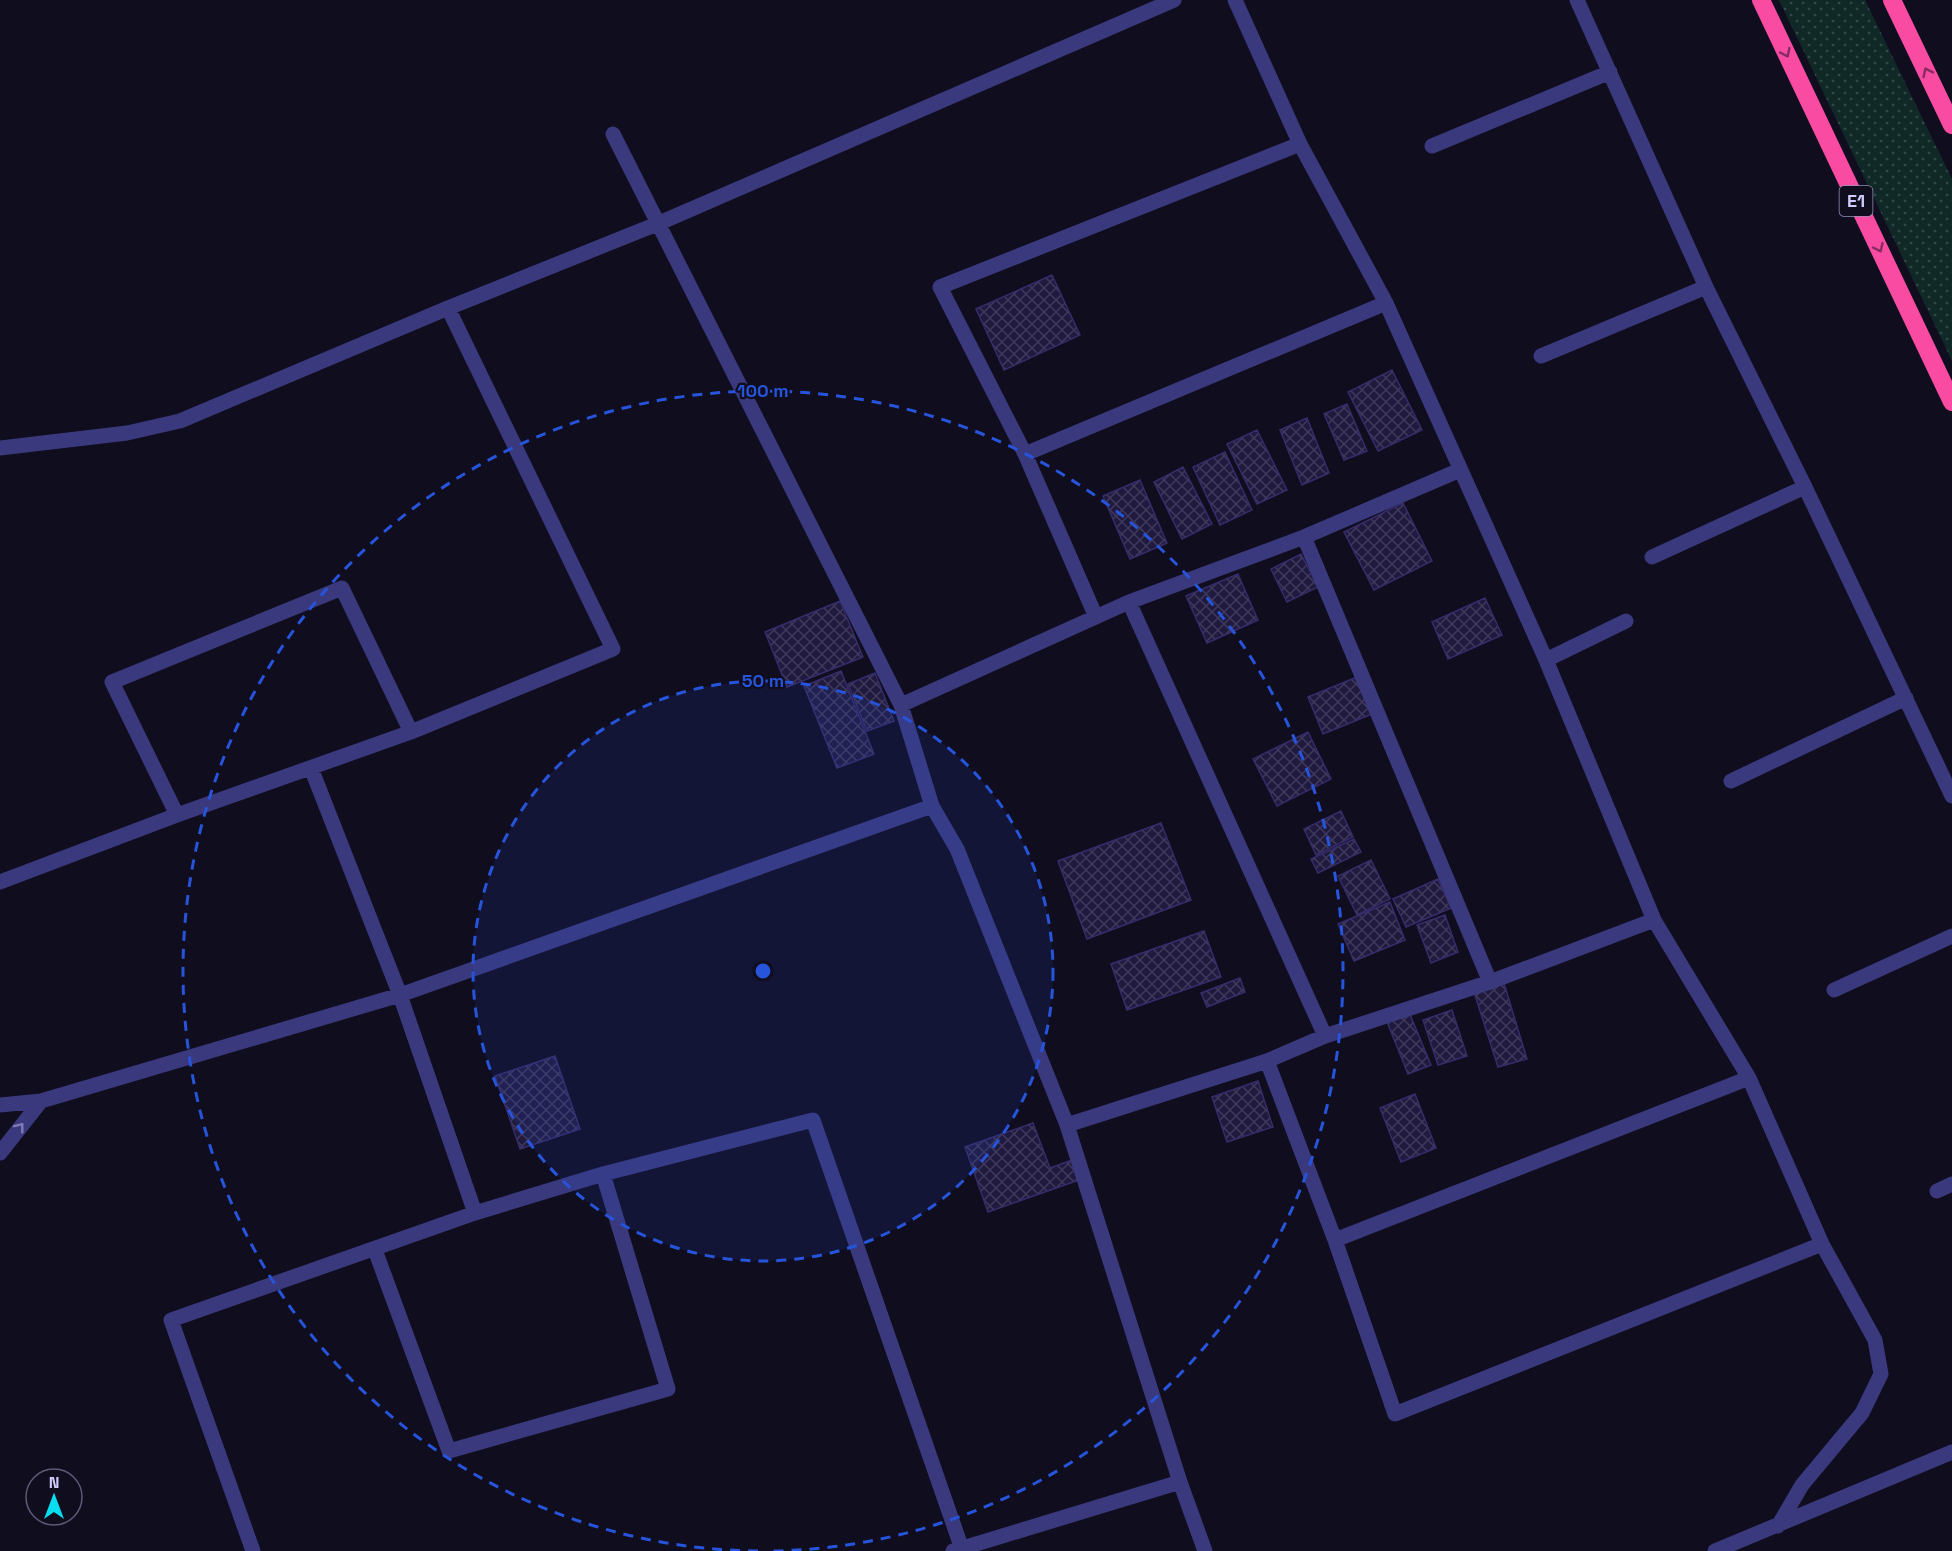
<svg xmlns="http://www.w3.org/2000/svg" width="1952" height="1551" font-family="'Space Grotesk',sans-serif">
	<defs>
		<pattern id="grass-dots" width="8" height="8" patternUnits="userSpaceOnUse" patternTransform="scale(1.5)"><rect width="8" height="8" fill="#102927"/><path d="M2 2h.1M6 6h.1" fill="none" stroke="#324747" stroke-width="1.8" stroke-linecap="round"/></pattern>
		<pattern id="building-cross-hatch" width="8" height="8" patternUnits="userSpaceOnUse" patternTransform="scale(1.5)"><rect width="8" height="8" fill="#201a3f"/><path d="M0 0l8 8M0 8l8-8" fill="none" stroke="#3f3a5c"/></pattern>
	</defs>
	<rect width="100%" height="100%" fill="#100d1f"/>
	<!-- grass -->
	<path fill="url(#grass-dots)" d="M1779 0H1865L1952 179V361Z"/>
	<!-- building -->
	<path fill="url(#building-cross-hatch)" stroke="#372c6b" stroke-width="1.5" d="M1052 275 1080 335 1004 370 976 309Z
		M1392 370 1422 430 1378 451 1348 392Z
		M1347 404 1367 451 1344 460 1324 414Z
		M1307 418 1329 473 1302 485 1280 430Z
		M1257 430 1287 490 1257 504 1227 444Z
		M1225 452 1252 510 1220 525 1193 467Z
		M1183 467 1212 524 1182 539 1154 482Z
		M1140 480 1167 543 1130 559 1103 496Z
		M1403 503 1432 561 1374 590 1344 532Z
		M1301 554 1318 587 1287 602 1271 569Z
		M1238 574 1258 620 1207 643 1186 596Z
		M1485 598 1502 635 1448 659 1432 622Z
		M840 601 863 657 787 687 765 632Z
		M841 671 874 754 837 768 804 686Z
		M875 673 894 721 867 731 848 684Z
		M1357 677 1372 714 1323 734 1308 697Z
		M1308 732 1331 779 1277 806 1253 759Z
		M1341 811 1353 837 1316 855 1304 829Z
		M1161 823 1191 900 1087 939 1058 861Z
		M1354 839 1361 852 1318 873 1311 859Z
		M1371 860 1390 899 1357 915 1338 876Z
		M1438 879 1451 908 1406 927 1393 899Z
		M1390 902 1405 940 1354 961 1338 924Z
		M1445 915 1458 952 1431 963 1417 925Z
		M1204 931 1221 977 1127 1010 1111 964Z
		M1240 978 1245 992 1207 1007 1201 993Z
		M1503 980 1527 1059 1498 1067 1473 989Z
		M1452 1010 1467 1056 1438 1065 1423 1020Z
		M1409 1012 1431 1065 1408 1074 1387 1022Z
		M555 1056 580 1129 520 1149 495 1076Z
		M1258 1081 1273 1127 1227 1142 1212 1097Z
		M1415 1094 1436 1148 1401 1162 1380 1108Z
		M1033 1123 1050 1168 1072 1160 1079 1180 988 1212 965 1147Z"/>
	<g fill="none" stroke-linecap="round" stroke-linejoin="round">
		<!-- minor -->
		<path stroke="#3a397d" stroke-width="15" d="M1235 0 1300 144 1386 303 1546 660 1654 920 1749 1078 1822 1244 1875 1340 1881 1374 1862 1413 1802 1485 1778 1526
			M1577 0 1706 287 1805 487 1952 796
			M613 134 901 705 932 806 957 849 1067 1125 1180 1482 1205 1551
			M1432 146 1610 72
			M1541 356 1706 287
			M0 448 127 433 180 421 448 308 657 224 1174 0
			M1025 454 1386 303
			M1304 537 1490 982
			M1652 557 1805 487
			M1129 602 1325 1036
			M1096 617 1025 454 940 287 1300 144
			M1546 660 1626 621
			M901 705 1129 602 1304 537 1460 470
			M311 768 400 995 475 1213
			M1731 781 1906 698
			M177 815 112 682 342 588 411 732
			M0 882 177 815 411 732 613 649 448 308
			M1834 990 1952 936
			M1267 1061 1335 1240 1395 1414 1822 1244
			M0 1105 41 1101 400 995 932 806
			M1067 1125 1267 1061 1325 1036 1490 982 1654 920
			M0 1153 41 1101
			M1937 1191 1952 1184
			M1335 1240 1749 1078
			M375 1250 449 1451 668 1389 603 1174
			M253 1551 171 1320 475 1213 603 1174 813 1120 962 1549
			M953 1551 1180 1482
			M1715 1551 1952 1452"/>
		<!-- highway -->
		<path stroke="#fa4ba3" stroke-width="18" d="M1761 0 1952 402
			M1892 0 1952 125"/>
	</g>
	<!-- one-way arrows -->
	<defs><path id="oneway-chevron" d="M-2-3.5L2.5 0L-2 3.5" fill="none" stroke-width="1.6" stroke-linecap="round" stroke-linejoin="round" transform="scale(1.5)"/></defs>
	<g stroke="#852c61">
		<use href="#oneway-chevron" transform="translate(1786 53) rotate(65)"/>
		<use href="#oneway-chevron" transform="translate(1927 72) rotate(-116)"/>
		<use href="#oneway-chevron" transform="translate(1879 248) rotate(65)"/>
	</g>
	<use stroke="#7e7bb7" href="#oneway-chevron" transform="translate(20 1127) rotate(-52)"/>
	<!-- distance rings -->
	<circle cx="763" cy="971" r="290" fill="#2654da" fill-opacity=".12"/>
	<g fill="none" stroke="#2654da" stroke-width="3" stroke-dasharray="10 8">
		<circle cx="763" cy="971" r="290"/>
		<path d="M758 1551A580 580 0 1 1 768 1551"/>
	</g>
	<g text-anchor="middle" stroke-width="4.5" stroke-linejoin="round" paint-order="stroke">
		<!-- shield labels -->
		<rect fill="#100d1f" stroke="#9793bb" stroke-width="1.5" x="1839.5" y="186" width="33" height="30" rx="4.5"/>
		<g font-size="18" font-weight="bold" fill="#d1ccfe">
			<text x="1856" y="207">E1</text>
		</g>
	</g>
	<circle cx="763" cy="971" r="9" fill="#2654da" stroke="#100d1f" stroke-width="3"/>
	<g font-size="18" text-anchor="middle" font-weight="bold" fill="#2654da" stroke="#100d1f" stroke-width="4.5" stroke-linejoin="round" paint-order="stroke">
		<text x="763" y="397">100 m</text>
		<text x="763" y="687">50 m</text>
	</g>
	<!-- north arrow -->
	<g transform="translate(54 1497)"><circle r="28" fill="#100d1f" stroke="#5d5978" stroke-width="1.5"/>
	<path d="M0-4.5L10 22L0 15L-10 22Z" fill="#07ddef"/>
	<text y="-9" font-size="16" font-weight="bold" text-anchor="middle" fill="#d1ccfe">N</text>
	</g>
</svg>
